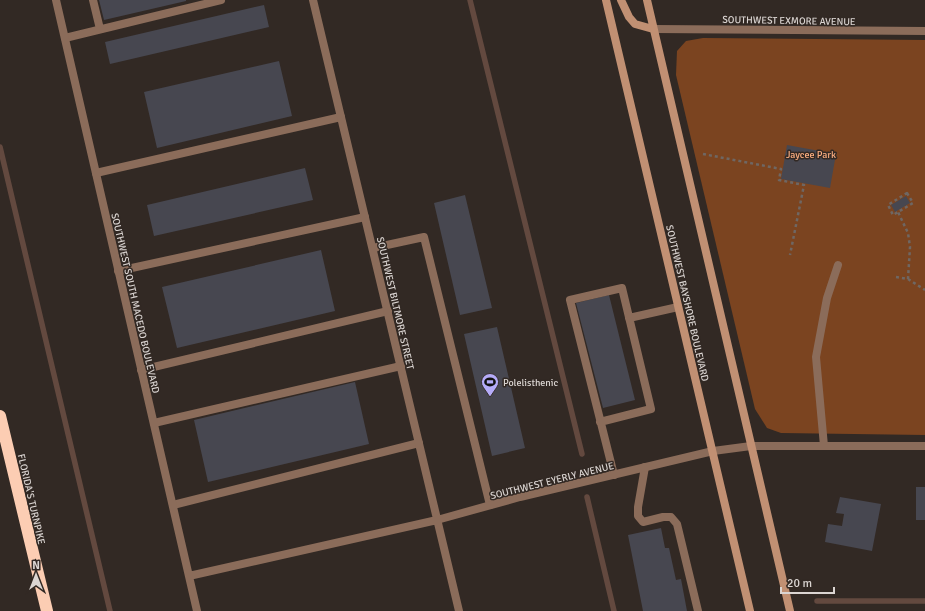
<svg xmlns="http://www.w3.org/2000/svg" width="925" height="611" font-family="Signika,sans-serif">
	<rect width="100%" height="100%" fill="#322924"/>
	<!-- green -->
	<path fill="#7b4420" d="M703 38 925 40V435L781 433 767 428 755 409 676 75 677 51 686 41Z"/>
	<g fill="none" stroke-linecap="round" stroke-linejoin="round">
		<!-- stream -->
		<path stroke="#63493f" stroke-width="5.5" d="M470 0 582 454
			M0 147 110 611
			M587 497 614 611
			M817 601H925"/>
	</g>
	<!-- building -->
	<path fill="#474750" d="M99 0H186V1L104 20Z
		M264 5 269 27 110 64 105 42Z
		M279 61 292 116 157 148 144 92Z
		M787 145 836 154 830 188 781 179Z
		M305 168 313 200 154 236 147 205Z
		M465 195 492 308 460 315 434 203Z
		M906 196 910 203 895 212 891 205Z
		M321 250 335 311 177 348 162 287Z
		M609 295 635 400 603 408 576 303Z
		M497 327 525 448 492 456 464 334Z
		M355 382 369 444 208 482 194 420Z
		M916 487H925V520H916Z
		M840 497 881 504 872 551 825 542 828 524 842 526 844 514 836 513Z
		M661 528 665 548H669L676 580 681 579 687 611H643L628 535Z"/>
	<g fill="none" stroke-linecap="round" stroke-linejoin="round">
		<!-- path -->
		<path stroke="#6f6763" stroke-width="2.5" stroke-dasharray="3 3" stroke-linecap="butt" d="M703 154 781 169 779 180 804 185 790 255
			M907 193 913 203 893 215 888 205Z
			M896 277 908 279 910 247 908 233 898 212
			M908 279 925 290"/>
		<!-- service -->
		<path stroke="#8b6c5a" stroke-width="8" d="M93 0 100 29
			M65 38 221 0
			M96 173 341 117
			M373 248 424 237 490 505
			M118 271 365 217
			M629 318 678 307
			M141 370 388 311
			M600 422 651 409 622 288 570 300 614 475
			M154 423 401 366
			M824 446 816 357 827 298 838 265
			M645 467 638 507V516L643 522 663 517H671L677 524 698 611
			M173 505 419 443"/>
		<!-- minor -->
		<path stroke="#8b6c5a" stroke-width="8" d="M56 0 197 611
			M313 0 459 611
			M653 29 925 31
			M189 576 437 520 520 497 713 451 751 446H925"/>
		<!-- secondary -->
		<path stroke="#c19073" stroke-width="8" d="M606 0 750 611
			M621 0 629 17 635 24 653 29
			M647 0 790 611"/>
		<!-- motorway -->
		<path stroke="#fccdb3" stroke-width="12" d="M0 416 47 611"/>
	</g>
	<!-- icons -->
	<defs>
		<symbol id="stadium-pin" viewBox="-11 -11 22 30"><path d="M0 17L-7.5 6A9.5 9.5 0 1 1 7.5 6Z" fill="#b5acf9" stroke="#322924"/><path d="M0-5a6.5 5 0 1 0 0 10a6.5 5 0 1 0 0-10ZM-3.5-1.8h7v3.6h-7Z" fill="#111"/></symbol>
	</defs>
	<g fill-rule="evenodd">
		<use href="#stadium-pin" x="480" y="372" width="20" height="27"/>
	</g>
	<g text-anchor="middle" stroke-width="3" stroke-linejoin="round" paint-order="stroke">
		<!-- street labels -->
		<g font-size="10" fill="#dbd5d2" stroke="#322924">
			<text transform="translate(789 20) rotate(1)" y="4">SOUTHWEST EXMORE AVENUE</text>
			<text transform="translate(136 303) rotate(77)" y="4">SOUTHWEST SOUTH MACEDO BOULEVARD</text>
			<text transform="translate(396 303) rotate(77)" y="4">SOUTHWEST BILTMORE STREET</text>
			<text transform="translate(688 303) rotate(77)" y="4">SOUTHWEST BAYSHORE BOULEVARD</text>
			<text transform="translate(552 480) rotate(-14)" y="4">SOUTHWEST EYERLY AVENUE</text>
			<text transform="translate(32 499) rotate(77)" y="4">FLORIDA'S TURNPIKE</text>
		</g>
		<!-- park labels -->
		<g font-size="10" fill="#fbae80" stroke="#322924">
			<text x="811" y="158">Jaycee Park</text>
		</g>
		<!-- poi labels -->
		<g font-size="10" fill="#dbd5d2" stroke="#322924" text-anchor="start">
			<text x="503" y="386">Polelisthenic</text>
		</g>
	</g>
	<!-- north arrow -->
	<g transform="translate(36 575)" stroke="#322924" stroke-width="3" paint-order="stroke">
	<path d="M0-3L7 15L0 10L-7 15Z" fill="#dbd5d2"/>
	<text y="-6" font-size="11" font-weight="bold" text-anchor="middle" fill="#dbd5d2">N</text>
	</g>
	<!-- scale -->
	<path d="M781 587v6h53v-6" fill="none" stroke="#dbd5d2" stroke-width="2"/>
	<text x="787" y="587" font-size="12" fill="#dbd5d2" stroke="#322924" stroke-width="3" paint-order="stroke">20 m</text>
</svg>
